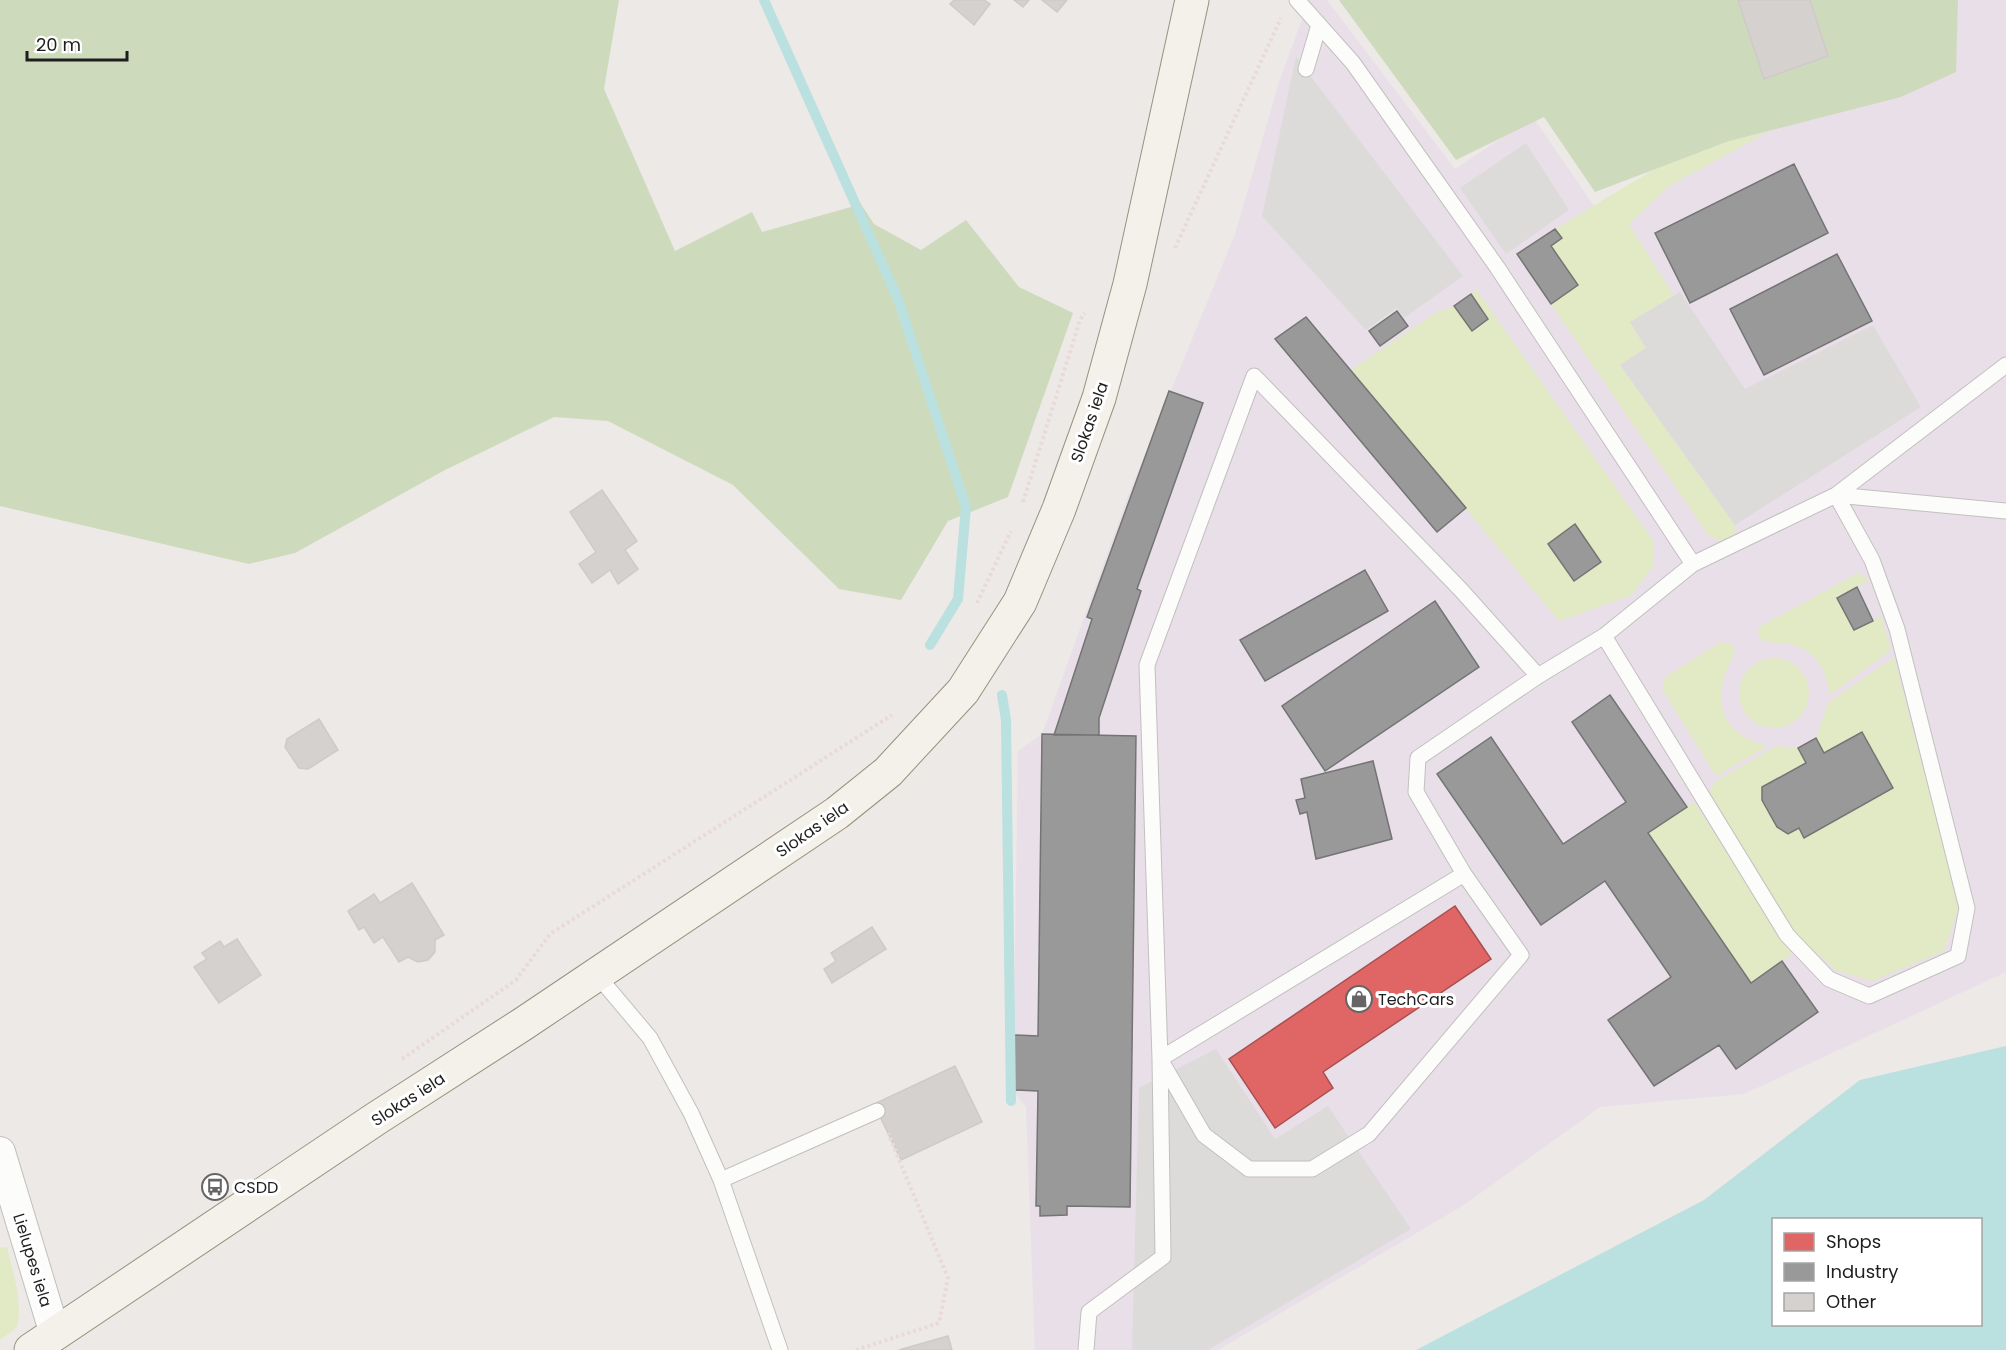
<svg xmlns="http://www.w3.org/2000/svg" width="2006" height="1350" font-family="Poppins,sans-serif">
	<rect width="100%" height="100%" fill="#ece9e7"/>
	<!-- industrial -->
	<path fill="#e9dfe8" d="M1309 0H1327L1455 169 1533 117 1594 206 1916 13V0H2006V972L1744 1094 1600 1107 1464 1205 1218 1350H1035L1026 1107 1013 1090 1018 751 1042 734 1128 496 1235 234 1279 82Z"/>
	<!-- grass -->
	<path fill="#e2e9c5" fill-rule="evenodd" d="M1768 132 1669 186 1629 224 1674 296 1630 322 1646 348 1620 365 1735 525 1736 533 1721 541 1709 536 1551 304 1578 285 1551 246 1562 238 1555 229 1655 169 1729 141Z
		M1476 289 1654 542 1653 566 1632 595 1559 621 1351 370 1437 312 1454 306 1472 331 1488 319 1471 294ZM1575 524 1601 561 1574 581 1548 544Z
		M1858 573 1870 580 1837 598 1854 630 1881 616 1891 650 1830 695C1826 670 1817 650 1789 644 1780 643 1770 643 1761 640L1758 635 1759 627Z
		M1721 642 1732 644 1735 650C1732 661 1725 670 1723 681 1716 719 1734 737 1768 746L1716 776 1662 689 1665 677Z
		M1894 657 1959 906 1944 951 1872 981 1837 971 1791 930 1708 794 1716 781 1776 746 1798 748 1806 763 1762 787C1762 806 1772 824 1788 834L1799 828 1804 838 1893 788 1862 732 1824 753 1816 738 1828 703Z
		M1739 693a35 35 0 1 1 70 0a35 35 0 1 1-70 0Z
		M1694 802 1792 954 1751 983 1648 833Z
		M7 1247C13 1274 23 1300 17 1327L0 1340V1248Z"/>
	<!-- forest -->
	<path fill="#cedabc" d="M0 0H619L604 89 675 251 752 212 762 232 851 207 857 198 874 224 921 250 966 220 1019 287 1073 313 1008 497 948 521 901 600 839 589 733 485 608 421 554 417 445 470 295 553 249 564 0 506Z
		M1339 0H1958L1956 72 1901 97 1729 141 1595 192 1544 117 1456 160Z"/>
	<!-- parking -->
	<path fill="#dcdbda" d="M1296 57 1463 276 1404 318 1397 308 1366 330 1262 216Z
		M1526 143 1569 210 1506 254 1460 188Z
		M1680 292 1745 389 1873 325 1921 407 1735 525 1620 365 1646 348 1630 322Z
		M1216 1049 1275 1139 1328 1106 1411 1229 1208 1350H1132L1139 1088Z"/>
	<!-- water -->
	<path fill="#bae0df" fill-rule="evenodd" d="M2006 1046V1350H1416L1704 1200 1860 1080ZM1774 1220H1980V1324H1774Z"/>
	<!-- shops -->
	<path fill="#e06666" stroke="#a65050" stroke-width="1.5" d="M1455 906 1491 959 1323 1072 1333 1088 1275 1128 1229 1059Z"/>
	<!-- industry -->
	<path fill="#999" stroke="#747474" stroke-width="1.5" d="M1794 164 1828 233 1690 303 1655 233Z
		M1555 229 1562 238 1551 246 1578 285 1551 304 1517 254Z
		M1837 254 1872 321 1764 375 1730 309Z
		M1471 294 1488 319 1472 331 1454 306Z
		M1397 311 1408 326 1380 346 1369 331Z
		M1306 317 1466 508 1437 532 1275 339Z
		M1169 391 1203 403 1137 589 1141 591 1099 718V735H1054L1092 619 1087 617Z
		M1575 524 1601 562 1574 581 1548 544Z
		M1365 570 1388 611 1265 681 1240 640Z
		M1857 587 1873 621 1854 630 1837 598Z
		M1435 601 1479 667 1325 771 1282 706Z
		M1610 695 1687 807 1648 833 1751 983 1782 961 1818 1012 1736 1069 1719 1045 1654 1086 1608 1020 1671 977 1618 900 1605 881 1541 925 1437 774 1491 737 1563 844 1626 802 1572 722Z
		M1862 732 1893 788 1804 838 1799 828 1788 834 1777 827 1762 800V787L1806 763 1798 748 1816 738 1824 753Z
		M1042 734 1136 736 1130 1207 1067 1206V1215L1040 1216V1206H1036L1038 1091 1014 1090V1035L1038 1036Z
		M1373 761 1392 839 1316 859 1307 812 1300 814 1296 800 1305 798 1301 779Z"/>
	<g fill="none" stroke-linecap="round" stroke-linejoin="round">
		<!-- stream -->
		<path stroke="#bae0df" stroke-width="10" d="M764 0 898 299 966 507 958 599 930 645
			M1002 695 1006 720 1011 1101"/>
	</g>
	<!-- building -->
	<path fill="#d4d1cf" stroke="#cfcac8" stroke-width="1.5" d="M954 0H984L990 4 974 25 950 4Z
		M1014 0H1029L1023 7Z
		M1042 0H1067L1057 12Z
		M1738 0H1810L1828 56 1764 79Z
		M602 490 637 541 625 550 638 569 618 584 610 570 592 583 579 564 596 552 570 512Z
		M319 719 338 750 308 769 299 768 285 747 287 739Z
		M412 883 444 935 435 940V952L428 960 418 962 408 957 399 962 383 937 374 943 364 927 359 930 348 911 374 894 380 903Z
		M872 927 886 949 832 983 824 969 836 961 831 953Z
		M237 939 261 975 219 1003 194 967 207 959 202 953 220 941 224 947Z
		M955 1066 982 1122 901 1160 874 1104Z
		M948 1336 952 1350H899Z"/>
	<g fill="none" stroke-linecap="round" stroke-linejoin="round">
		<defs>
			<path id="lane" d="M1297 0 1353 63 1497 267 1693 564 1604 636 1538 676
				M1306 69 1319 25
				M1254 376 1461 590 1538 676 1418 758 1416 792 1464 874 1521 955 1369 1134 1312 1169H1249L1204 1135 1160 1059 1147 665Z
				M1836 495 2006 511
				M1693 564 1836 495 2006 365
				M1604 636 1787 935 1829 979 1869 996 1958 956 1967 908 1897 629 1872 560 1836 495
				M597 975 650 1038 691 1113 721 1180 877 1111
				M721 1180 780 1350
				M1086 1350 1089 1312 1163 1257 1160 1059 1464 874"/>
			<path id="street" d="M0 1152 55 1334"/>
			<path id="secondary" d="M31 1350 377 1118 523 1024 837 813 888 772 963 691 1020 602 1059 509 1099 398 1130 284 1192 0"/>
		</defs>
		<!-- lane casing -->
		<use href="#lane" stroke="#c2c0bf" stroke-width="17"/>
		<!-- street casing -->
		<use href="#street" stroke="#c2c0bf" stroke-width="32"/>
		<!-- secondary casing -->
		<use href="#secondary" stroke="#97927e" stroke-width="35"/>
		<!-- path -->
		<path stroke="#ead9db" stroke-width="4" stroke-dasharray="3 3" stroke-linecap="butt" d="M1175 248 1281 18
			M1023 502 1080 320 1085 313
			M977 603 1011 531
			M402 1059 516 980 550 934 892 715
			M856 1350 939 1323 948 1278 888 1133"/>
		<!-- lane -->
		<use href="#lane" stroke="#fcfcfb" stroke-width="15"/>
		<!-- street -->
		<use href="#street" stroke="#fcfcfb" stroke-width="30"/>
		<!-- secondary -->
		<use href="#secondary" stroke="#f3f1ea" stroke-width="33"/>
	</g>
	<!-- icons -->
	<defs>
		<symbol id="shop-ring" viewBox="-11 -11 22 22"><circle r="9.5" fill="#fff" stroke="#666564" stroke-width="1.5"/><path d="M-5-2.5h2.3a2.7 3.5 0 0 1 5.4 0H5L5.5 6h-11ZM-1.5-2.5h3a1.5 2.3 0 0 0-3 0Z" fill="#666564"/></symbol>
		<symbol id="bus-ring" viewBox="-11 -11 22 22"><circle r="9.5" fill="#fff" stroke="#666564" stroke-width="1.5"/><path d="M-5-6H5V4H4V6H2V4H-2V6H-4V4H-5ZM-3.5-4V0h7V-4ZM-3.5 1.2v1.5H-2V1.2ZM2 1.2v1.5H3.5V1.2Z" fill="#666564"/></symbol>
	</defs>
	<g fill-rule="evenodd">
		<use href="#shop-ring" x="1344" y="984" width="30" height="30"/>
		<use href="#bus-ring" x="200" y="1172" width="30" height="30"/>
	</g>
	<g text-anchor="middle" stroke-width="6" stroke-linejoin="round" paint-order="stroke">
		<!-- street labels -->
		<g font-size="16" fill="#1e1e1e" stroke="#fff">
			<text transform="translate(1089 422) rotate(-71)" y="6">Slokas iela</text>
			<text transform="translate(812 829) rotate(-35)" y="6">Slokas iela</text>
			<text transform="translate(408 1099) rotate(-33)" y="6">Slokas iela</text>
			<text transform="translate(33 1260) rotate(73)" y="6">Lielupes iela</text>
		</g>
		<!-- poi labels -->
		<g font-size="16" fill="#1e1e1e" stroke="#fff" text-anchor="start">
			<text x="1378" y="1005">TechCars</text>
			<text x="234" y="1193">CSDD</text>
		</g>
	</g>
	<!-- legend -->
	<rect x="1772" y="1218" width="210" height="108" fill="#ffffff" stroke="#a5a5a5" stroke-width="1.5"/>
	<rect x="1784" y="1233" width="30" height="18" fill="#e06666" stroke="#a5a5a5" stroke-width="1.5"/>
	<text x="1826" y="1248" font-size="18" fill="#1e1e1e">Shops</text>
	<rect x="1784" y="1263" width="30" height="18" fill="#999999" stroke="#a5a5a5" stroke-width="1.5"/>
	<text x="1826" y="1278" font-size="18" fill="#1e1e1e">Industry</text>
	<rect x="1784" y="1293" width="30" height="18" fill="#d4d1cf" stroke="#a5a5a5" stroke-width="1.5"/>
	<text x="1826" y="1308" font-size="18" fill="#1e1e1e">Other</text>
	<!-- scale -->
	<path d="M27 51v9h100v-9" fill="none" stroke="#1e1e1e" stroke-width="3"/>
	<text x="36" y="51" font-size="18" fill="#1e1e1e" stroke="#ffffff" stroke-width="4.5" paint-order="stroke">20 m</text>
</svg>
